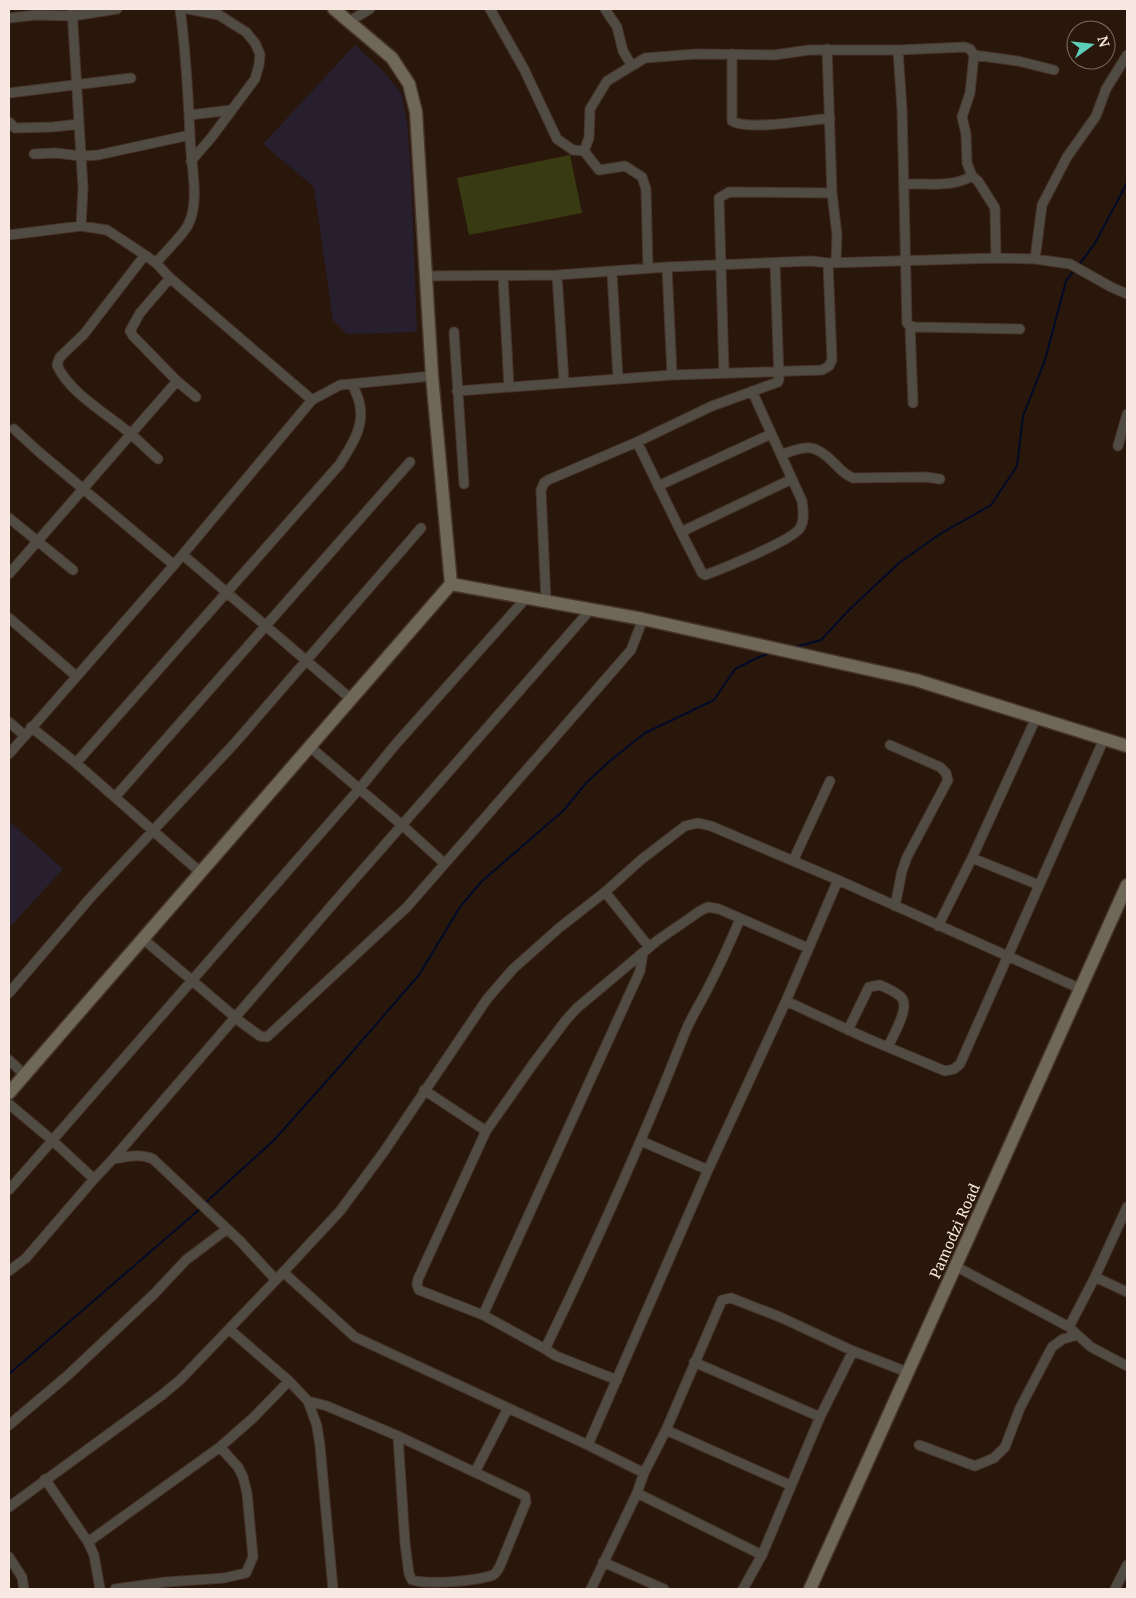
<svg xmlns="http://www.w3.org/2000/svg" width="1136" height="1598" font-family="'Noto Serif',serif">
	<rect width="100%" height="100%" fill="#2a170c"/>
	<!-- education -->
	<path fill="#281f2e" d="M355 45 383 71 401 93 407 121 411 175 417 332 347 334 333 320 314 187 263 144Z
		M9 821 63 869 9 928Z"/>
	<!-- green -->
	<path fill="#383a11" d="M570 155 582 213 469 235 457 178Z"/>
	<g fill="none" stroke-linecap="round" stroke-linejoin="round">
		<!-- stream -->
		<path stroke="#000b27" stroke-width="2" d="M1079 265 1095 243 1127 183
			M795 647 821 640 849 610 899 563 940 534 991 505 1017 466 1023 416 1045 360 1066 281 1074 270
			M204 1204 274 1140 333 1074 419 975 460 907 481 882 564 810 587 782 611 760 645 733 714 700 735 669 759 657 771 653
			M9 1374 201 1208"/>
		<defs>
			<path id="street" d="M72 9 83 188 81 226
				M188 9 219 15 233 24 246 32 255 43 260 54 259 65 255 79 211 138 191 161
				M490 9 524 69 557 139 573 150 584 151 599 170 625 166 642 177 646 189 648 268
				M605 9 617 27 623 51 632 66
				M9 18 37 15 73 16 117 9
				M348 22 370 9
				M827 49 832 193
				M898 50 902 109 907 323 910 326 915 327 1020 329
				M732 54V121C747 131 810 120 830 118
				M974 55 1018 61 1054 70
				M9 93 131 78
				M190 115 231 110
				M9 122 15 128 53 127 79 124
				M584 151 589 138 590 109 607 81 645 58 696 54 774 55 809 50H898L965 47 970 49 974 55 970 93 962 117 966 134 967 163 972 176 978 181 995 208 996 258
				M34 154 56 153 81 156 98 155 190 135
				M904 184C927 183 952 188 972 176
				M9 235 81 226 107 230 145 255 156 263 170 278 312 400
				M145 255 84 334 60 357 57 365C69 393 109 415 132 435 141 443 149 451 158 459
				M1035 259 1042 205 1067 157 1096 116 1106 89 1127 55
				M156 263C164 253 183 235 188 225 201 200 190 163 190 135 188 92 186 51 180 9
				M667 267 672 375
				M612 272 618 379
				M557 275 564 382
				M427 276 557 275 667 267 811 261 828 263 996 258 1035 259 1070 264 1111 287 1127 294
				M503 276 509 387
				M170 278 140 313 130 331 133 336 177 381 196 397
				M910 326 913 403
				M454 332 464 484
				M724 373 719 198 729 192 832 193 837 235 836 262
				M457 391 672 375 822 370 829 366 832 360 828 263
				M14 429 39 452 174 565
				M637 442 681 532 702 573 705 575C722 569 793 540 800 528 805 520 803 509 802 501L752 391
				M1118 446 1127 414
				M781 455C805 445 815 443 834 463 840 469 845 475 853 478L926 477 940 479
				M658 486 771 434
				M9 518 73 570
				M681 532 792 479
				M183 555 351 699
				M9 574 177 381
				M546 601 541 490 544 483 548 480 637 442 712 406 778 382 779 379 775 263
				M9 618 76 676
				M9 722 24 735
				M31 727 76 763 200 872
				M890 745 940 767 946 773 948 780 907 857 902 871 895 906
				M310 747 402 825 444 863
				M9 754 174 565 312 400 340 385 432 376
				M76 763 340 464C351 446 364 428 360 406 359 398 355 390 352 384
				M115 797 410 462
				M972 858 1039 885
				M793 861 830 781
				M838 880 786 1001 866 1038 945 1071 954 1069 960 1064 1104 739
				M605 892 649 947
				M740 919C730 943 720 965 708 988 700 1004 690 1019 684 1035 642 1142 595 1246 545 1349L483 1315 419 1290 417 1285 418 1279 486 1131 533 1064 566 1020 577 1008 658 940 700 911 708 907 719 909 808 948
				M938 926 972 858 1036 718
				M142 938 242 1023 260 1036 267 1037 407 907 631 650 643 619
				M9 993 91 897 234 744 421 528
				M848 1030 869 987 880 985C887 988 896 992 901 997 911 1007 893 1035 888 1047
				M9 1060 25 1075
				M424 1090 486 1131
				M9 1104 53 1141 94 1179
				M641 1141 708 1170
				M113 1159C127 1157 139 1153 153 1159L240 1241 276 1280
				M9 1190 360 788 395 745 526 598
				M1127 1207 1095 1277 1127 1292
				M957 1267 1069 1327 1095 1277
				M9 1271 26 1258 94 1179 113 1159 339 897 591 609
				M283 1272 355 1337 588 1445 644 1473 666 1430 722 1300 731 1298 780 1317 853 1351 907 1372
				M483 1315 640 971 643 953
				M229 1329 289 1381 308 1401 317 1426 320 1446 333 1589
				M1071 1329 1091 1347 1127 1366
				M545 1349 556 1356 617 1380
				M694 1362 820 1417
				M308 1401 327 1406 398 1436 525 1496 526 1502 500 1566C498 1569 497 1573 493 1575 477 1581 429 1585 412 1580L409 1574 405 1543 398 1436
				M9 1425 67 1376 154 1294 186 1260 227 1229
				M666 1430 790 1485
				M588 1445 708 1170 786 1001
				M919 1445 975 1466 994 1458 1005 1447 1020 1408 1052 1347 1063 1339 1074 1336
				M475 1472 508 1408
				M45 1479 88 1542 94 1555 100 1589
				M637 1493 762 1555
				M9 1507 162 1395 181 1379 276 1280 340 1211 383 1153 487 999 513 969 559 928 605 892 642 859 685 826 698 823 711 826 838 880 1081 989
				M88 1542 220 1447 253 1418 289 1381
				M9 1557 22 1577 24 1589
				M603 1562 664 1589
				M115 1589 166 1582 224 1578 246 1573 253 1557 247 1493 243 1477 238 1467 220 1447
				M591 1589 637 1493 644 1473
				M743 1589 762 1555 820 1417 853 1351
				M1115 1589 1127 1565"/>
			<path id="secondary" d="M451 584 643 619 916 680 1127 746
				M9 1093 451 584 432 376 416 112 409 84 392 58 334 9
				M810 1589C915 1354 1023 1121 1127 885"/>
		</defs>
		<!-- street casing -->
		<use href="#street" stroke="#47342a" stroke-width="11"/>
		<!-- secondary casing -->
		<use href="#secondary" stroke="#47342a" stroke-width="15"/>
		<!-- street -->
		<use href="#street" stroke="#514c43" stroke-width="9"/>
		<!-- secondary -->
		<use href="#secondary" stroke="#6f6758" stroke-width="12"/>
	</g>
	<g text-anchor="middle" stroke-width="4.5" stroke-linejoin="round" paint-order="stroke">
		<!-- street labels -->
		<g font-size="15" fill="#f7e9e1" stroke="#2a170c">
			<text transform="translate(955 1231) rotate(-66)" y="5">Pamodzi Road</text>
		</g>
	</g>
	<!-- border -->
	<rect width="1136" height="1598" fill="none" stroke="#f7e9e1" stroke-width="20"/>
	<!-- north arrow -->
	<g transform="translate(1091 45) rotate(75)"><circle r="24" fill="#2a170c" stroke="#7c6b61"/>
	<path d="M0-4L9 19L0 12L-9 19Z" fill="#5dceb8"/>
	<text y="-8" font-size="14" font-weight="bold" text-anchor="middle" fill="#f7e9e1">N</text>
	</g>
</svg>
